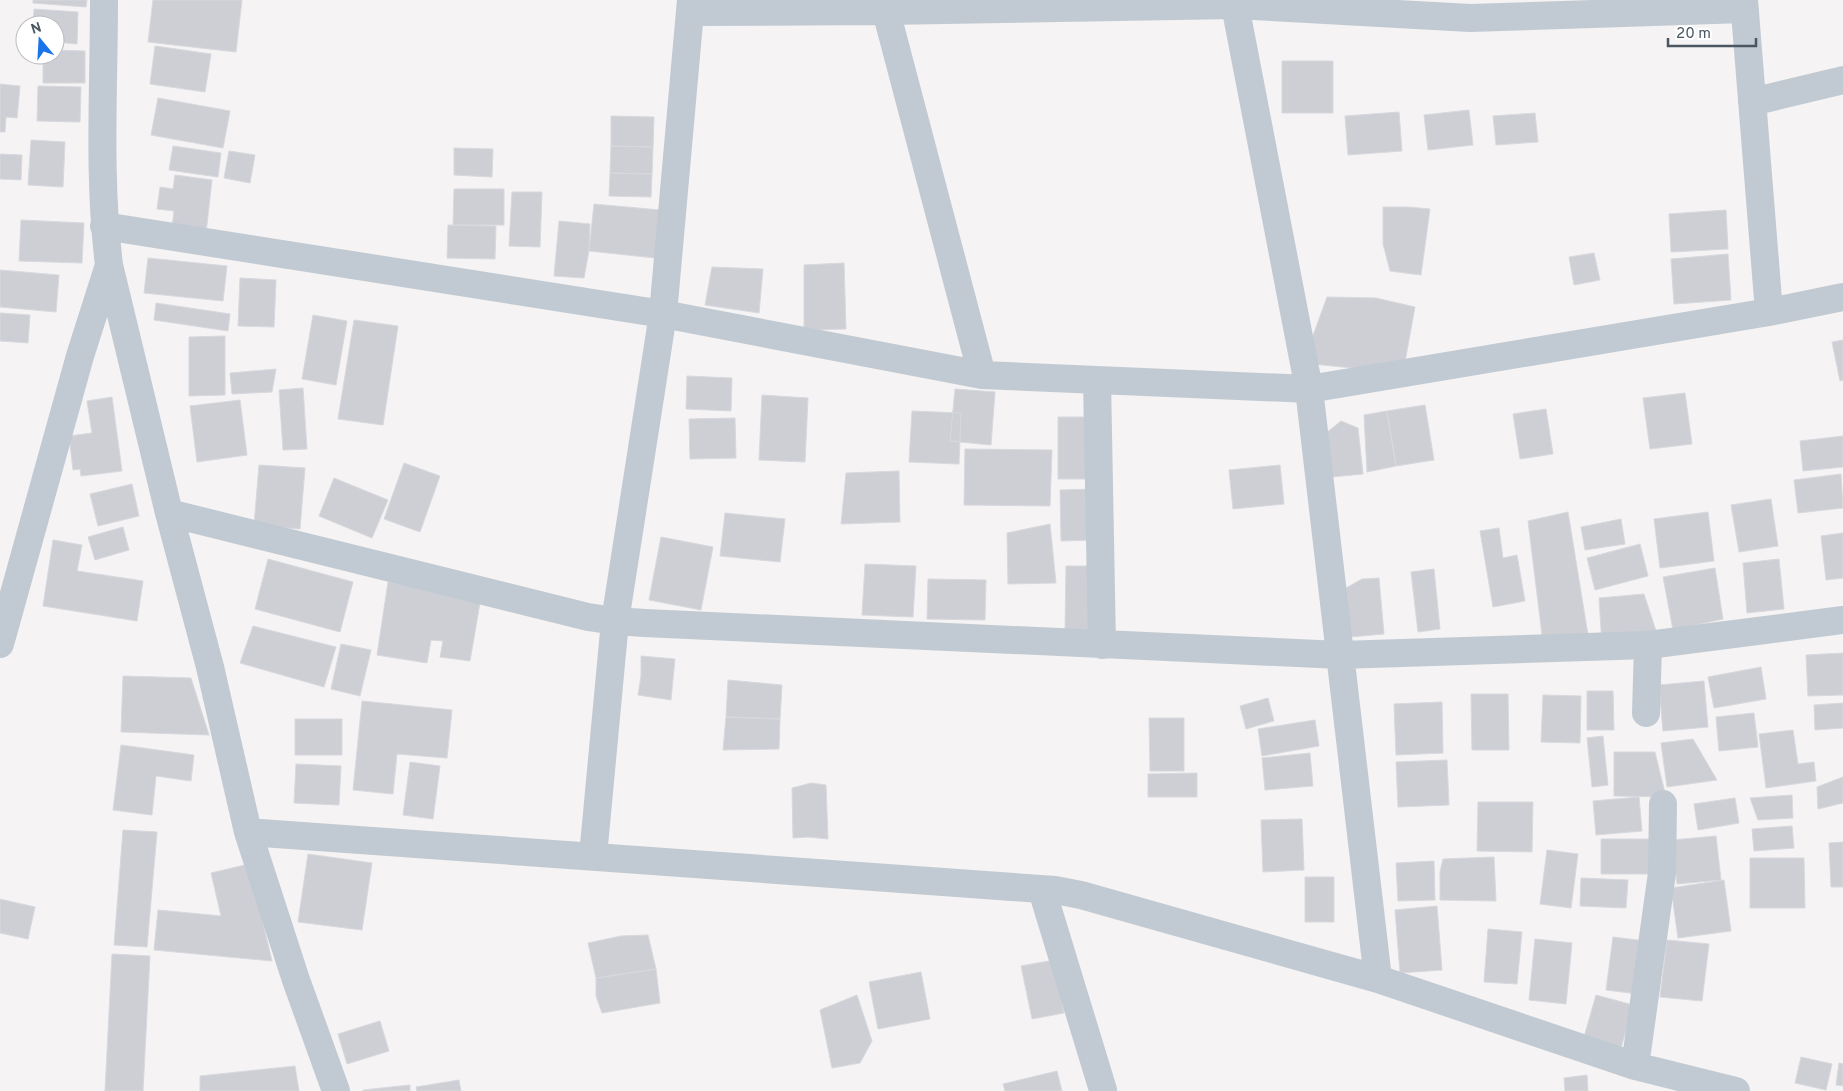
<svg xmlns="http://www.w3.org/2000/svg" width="1843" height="1091" font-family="Overpass,sans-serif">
	<rect width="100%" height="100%" fill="#f5f3f3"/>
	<!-- building -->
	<path fill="#cdcfd5" stroke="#d7d9de" d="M33 0H87L86 7 33 3Z
		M153 0H242L236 52 148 42Z
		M34 9 78 12 77 44 55 42V25H33Z
		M155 46 211 54 205 92 150 84Z
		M55 50 85 51V83H43V55H55Z
		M1282 61H1333V113H1282Z
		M0 84 20 86 17 118 6 117 5 132H0Z
		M38 86 81 87 80 122 37 121Z
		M158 98 230 111 223 148 151 135Z
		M1469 110 1473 145 1428 150 1424 115Z
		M1399 112 1402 151 1348 155 1345 116Z
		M1535 113 1538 142 1496 145 1493 116Z
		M611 116 654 117 653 147 611 146Z
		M31 140 65 142 63 187 28 185Z
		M173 146 221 153 218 177 169 170Z
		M611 146 653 147 652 174 610 173Z
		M454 148 493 149 492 177 454 175Z
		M229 151 255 155 250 183 224 178Z
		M0 154 22 155 21 180 0 179Z
		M610 173 652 174 651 197 609 196Z
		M175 175 212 180 206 233 172 228 174 211 157 209 160 187 173 189Z
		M454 189H504V225H453Z
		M512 192H542L540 247 509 246Z
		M594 204 660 210 655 258 589 251Z
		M1383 207H1408L1430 209 1421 275 1390 271 1383 244Z
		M1726 210 1728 249 1671 252 1669 214Z
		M21 220 84 223 82 263 19 261Z
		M559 221 590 224 589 251 584 278 554 276Z
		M448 225 496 226 495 259 447 258Z
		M1594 253 1600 280 1574 285 1569 257Z
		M1728 254 1731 300 1674 304 1671 259Z
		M148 258 227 266 223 301 144 293Z
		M844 263 846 329 804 330V265Z
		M712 267 763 269 759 313 705 305Z
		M0 270 59 275 56 312 0 307Z
		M240 278 276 280 274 327 238 326Z
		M1327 297 1376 298 1415 307 1403 373 1303 363Z
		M156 303 230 314 228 331 154 320Z
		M0 313 30 315 28 343 0 341Z
		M313 315 347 321 336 385 302 379Z
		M354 320 398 326 383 425 338 419Z
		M225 336V395L189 396V337Z
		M1843 340V380L1840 381 1832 342Z
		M276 369 272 392 232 394 230 373Z
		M687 376 732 378 731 411 686 409Z
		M303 388 307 449 283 450 279 390Z
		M955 389 995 392 991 445 950 441Z
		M1685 393 1692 444 1650 449 1643 398Z
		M762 395 808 398 805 462 759 460Z
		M112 397 122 471 81 476 80 469 73 470 69 436 92 433 87 401Z
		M240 400 247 455 197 462 190 406Z
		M1425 405 1434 460 1396 466 1387 411Z
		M1546 409 1553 454 1520 459 1513 414Z
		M912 411 961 413 959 464 909 462Z
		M1387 411 1396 466 1367 472 1364 415Z
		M1058 417H1092V479H1058Z
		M735 418 736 458 690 459 689 419Z
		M1341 421 1358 428 1363 474 1331 477 1326 433Z
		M1843 436V467L1803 471 1800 441Z
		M965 449 1052 450 1050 506 964 505Z
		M404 463 440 476 420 532 384 519Z
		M259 465 305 468 300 529 254 525Z
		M1280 465 1284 504 1233 509 1229 470Z
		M899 471 900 522 841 524 846 473Z
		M1841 474 1843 508 1798 513 1794 480Z
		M334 478 388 500 372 538 319 516Z
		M132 484 139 516 98 526 90 494Z
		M1093 489V540L1061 541 1060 490Z
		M1771 499 1778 546 1739 552 1731 505Z
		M1568 512 1589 641 1543 643 1528 521Z
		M1708 512 1714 561 1660 568 1654 519Z
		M725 513 785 519 780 562 720 556Z
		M1621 519 1625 544 1585 550 1581 527Z
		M1050 524 1056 583 1008 584 1007 533Z
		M123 527 129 550 95 560 88 537Z
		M1499 528 1503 558 1517 555 1525 601 1493 607 1480 531Z
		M1843 533V578L1826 580 1821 536Z
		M661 537 713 547 701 610 649 600Z
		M53 540 82 545 77 571 143 581 137 621 43 606Z
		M1640 544 1648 576 1595 590 1587 558Z
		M268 559 353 582 340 632 255 609Z
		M1779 559 1784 609 1747 613 1743 563Z
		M865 564 916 566 913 617 862 615Z
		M1066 566H1094V631L1065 630Z
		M1715 568 1723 619 1673 630 1663 577Z
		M1434 569 1440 629 1418 632 1411 572Z
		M1379 578 1384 634 1350 637 1346 588 1362 579Z
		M928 579 986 580 985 620 927 619Z
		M388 582 481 597 470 661 440 657 443 641 431 640 427 663 377 655Z
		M1644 594 1658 637 1602 645 1599 598Z
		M253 626 336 647 324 687 240 663Z
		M341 644 371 650 360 696 331 689Z
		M1843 653V695L1808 696 1806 655Z
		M641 656 675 659 671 700 638 695 641 676Z
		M1761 667 1766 699 1714 708 1708 677Z
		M123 676 191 678 209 735 121 732Z
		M728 680 782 685 780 719 726 717Z
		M1704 681 1708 727 1663 731 1659 685Z
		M1587 691H1613L1614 730H1587Z
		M1471 694H1508L1509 750H1472Z
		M1543 695 1581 696 1580 743 1541 742Z
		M1268 698 1274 721 1246 729 1240 706Z
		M362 701 452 710 447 758 397 754 393 794 353 790Z
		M1442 702 1443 753 1396 755 1394 704Z
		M1843 703V728L1815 730 1814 705Z
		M1754 713 1758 747 1719 751 1716 717Z
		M726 717 780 719 779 749 723 750Z
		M1149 718H1184V771H1150Z
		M295 719H342V755H295Z
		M1315 720 1319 746 1262 756 1258 729Z
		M1793 730 1798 764 1814 762 1816 781 1766 788 1759 734Z
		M1603 736 1608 785 1592 787 1587 738Z
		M1693 739 1717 780 1667 787 1661 743Z
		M121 745 194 755 191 781 156 776 152 815 113 810Z
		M1614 752H1655L1666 797 1614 796Z
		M1310 753 1313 786 1265 790 1262 758Z
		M1447 760 1449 805 1398 807 1396 762Z
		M410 762 440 766 433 819 403 815Z
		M296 764 341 766 339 805 294 803Z
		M1197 773V797H1148V774Z
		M1843 777V803L1818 809 1817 787Z
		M811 783 826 785 828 839 808 837 793 838 792 788Z
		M1792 795 1793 818 1758 820 1750 798Z
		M1639 797 1642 831 1596 835 1593 801Z
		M1735 798 1739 823 1698 830 1694 804Z
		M1478 802H1533L1532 852 1477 851Z
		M1302 819 1304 870 1263 872 1261 820Z
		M1792 826 1794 848 1754 851 1752 829Z
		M123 830 157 832 147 947 114 945Z
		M1716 836 1721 880 1677 884 1672 840Z
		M1601 839H1651V874H1601Z
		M1843 842V887H1831L1829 843Z
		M1547 850 1578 854 1571 908 1540 904Z
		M308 854 372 863 362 930 298 922Z
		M1494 857 1496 901 1440 900V872L1443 859Z
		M1750 858H1804L1805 908H1750Z
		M1434 861 1435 900 1398 901 1396 863Z
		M249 864 272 961 154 950 158 910 221 916 211 873Z
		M1305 877H1334V922H1305Z
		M1581 878 1628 880 1626 908 1580 906Z
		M1724 880 1731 931 1678 938 1671 888Z
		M0 899 35 907 28 939 0 933Z
		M1437 906 1442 970 1400 973 1395 910Z
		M1488 929 1522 932 1517 984 1484 982Z
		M648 935 656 969 596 978 588 943 621 936Z
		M1613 937 1645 941 1638 994 1606 990Z
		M1535 939 1572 943 1566 1004 1529 1000Z
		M1667 940 1709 944 1702 1001 1660 997Z
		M112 954 150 956 143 1091H105Z
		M1054 960 1064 1013 1032 1019 1021 966Z
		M656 969 660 1003 602 1013 596 996V978Z
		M921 972 930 1019 878 1029 869 982Z
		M857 995 872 1041 860 1063 832 1068 820 1010Z
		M1596 995 1633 1005 1621 1048 1584 1037Z
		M380 1021 389 1051 347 1064 338 1034Z
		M1801 1057 1832 1064 1826 1090 1795 1083Z
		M1839 1063 1843 1064V1086L1836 1085Z
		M295 1066 299 1091H200V1076Z
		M1057 1071 1062 1091H1005L1003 1084Z
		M1587 1075 1588 1091H1565L1564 1078Z
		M459 1080 461 1091H417L416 1087Z
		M410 1085V1091H363V1090Z"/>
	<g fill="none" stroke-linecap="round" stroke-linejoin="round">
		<!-- minor -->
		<path stroke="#c1cad2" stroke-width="28" d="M104 0C104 88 98 177 109 265L169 513 210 667 248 832 296 980 336 1091
			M1234 0 1309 389 1378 979
			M1744 0 1769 312
			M886 11 982 375
			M691 12 886 11 1235 5 1470 18 1745 9
			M1752 102 1843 80
			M104 226 663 314 982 375 1309 389 1769 312 1843 297
			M1097 380 1102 645
			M169 513 588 617 615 621 645 623 1340 655 1648 645 1843 620
			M0 644 80 356 109 265
			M1646 713 1648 645
			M248 832 1055 890 1081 895 1378 979 1635 1066 1736 1091
			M593 856 615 621 663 314 691 0
			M1042 890 1103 1090
			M1635 1066 1662 873 1663 804"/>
	</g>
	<!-- north arrow -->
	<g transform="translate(40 40) rotate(342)"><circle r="24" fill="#ffffff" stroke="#b7bbc0"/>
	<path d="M0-4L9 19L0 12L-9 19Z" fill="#1a73e8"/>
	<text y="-8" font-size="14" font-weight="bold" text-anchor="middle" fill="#4a5661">N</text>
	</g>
	<!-- scale -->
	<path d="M1668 38v8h88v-8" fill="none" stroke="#4a5661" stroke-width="2.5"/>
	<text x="1676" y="38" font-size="15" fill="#4a5661" stroke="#ffffff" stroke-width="4" paint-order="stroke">20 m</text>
</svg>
